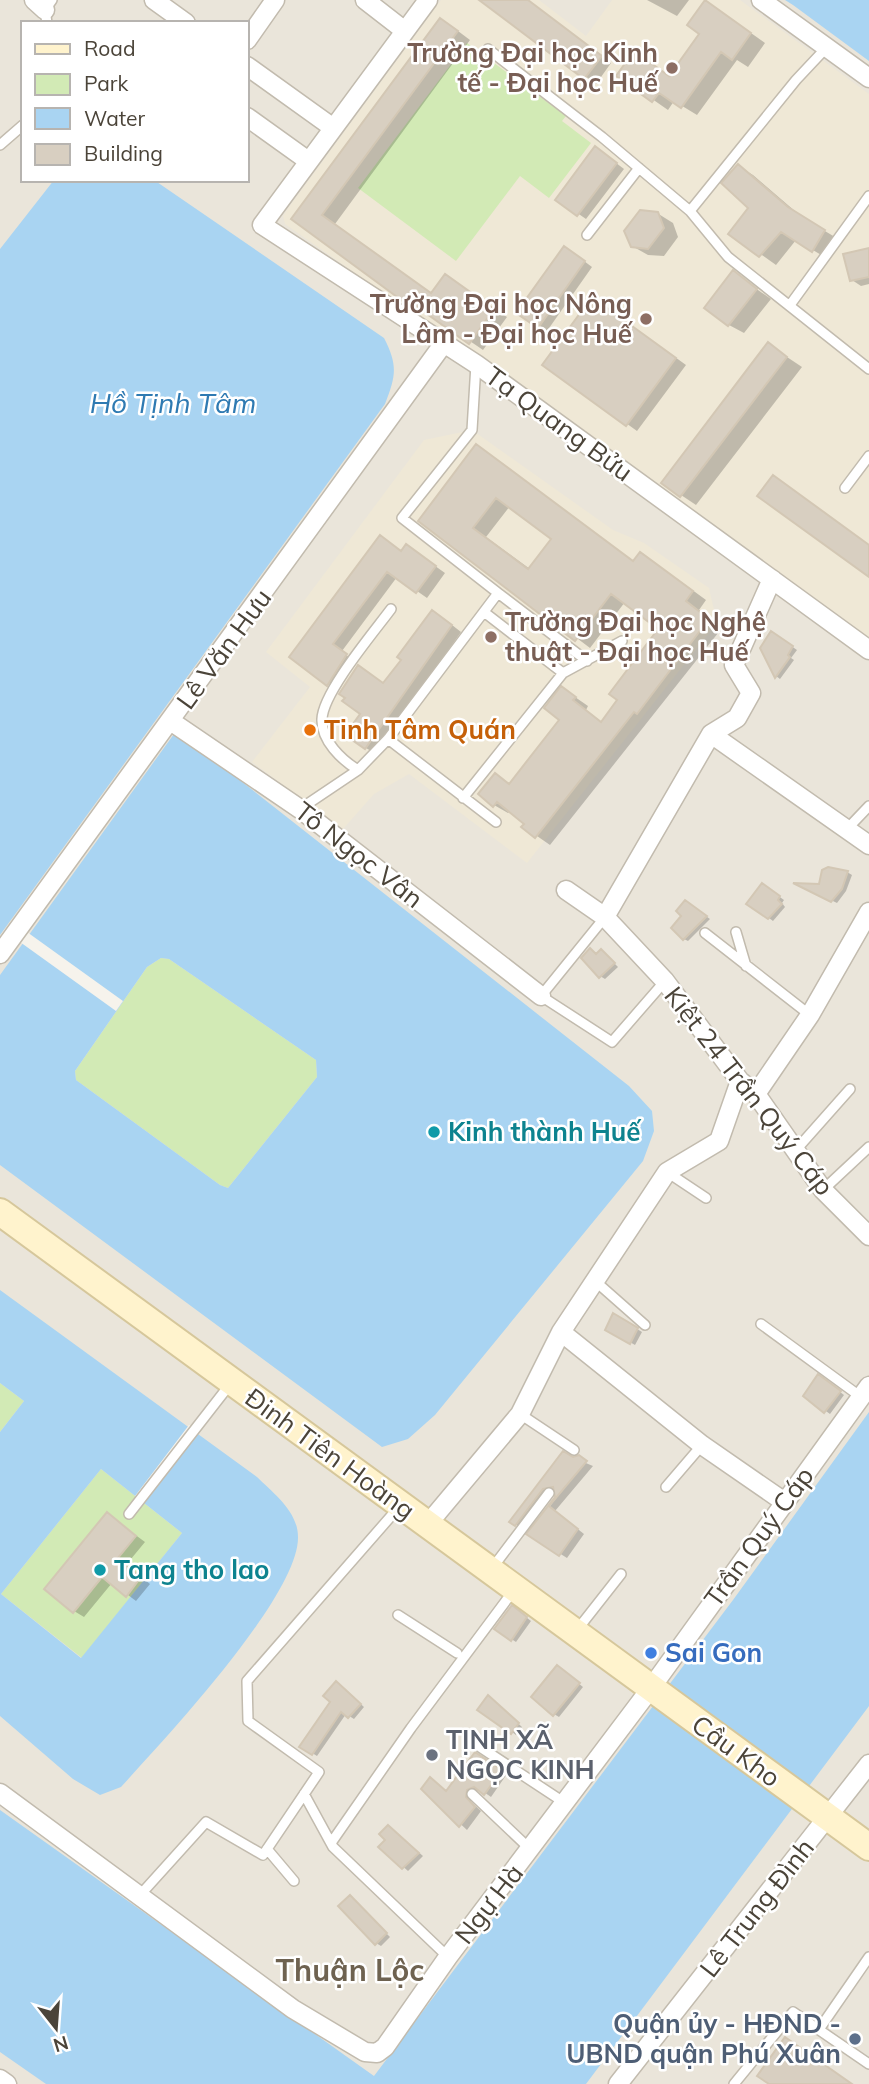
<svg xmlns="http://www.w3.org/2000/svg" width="869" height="2084" font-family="Mulish,sans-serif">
	<rect width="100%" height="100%" fill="#f6f3ec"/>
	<!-- residential -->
	<path fill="#eae5da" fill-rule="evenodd" d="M0 0H869V2084H0ZM23 23H247V180H23Z"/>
	<!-- education -->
	<path fill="#efe8d6" d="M441 0H539L586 36 612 0H740L869 94V640L456 339 392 299 285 224 283 216 289 207Z
		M472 430 613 530 644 543 709 588 717 623 527 863 409 774 374 794 343 829 252 762 310 687 266 652 424 440Z"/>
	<!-- green -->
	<path fill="#d2eab5" d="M467 43 566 116 562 121 591 143 549 198 520 176 456 261 358 188Z
		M161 958 169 959 316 1060 317 1077 228 1188 220 1185 76 1080 75 1071 147 967Z
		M0 1383 24 1401 0 1432Z
		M101 1469 182 1533 82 1658 1 1594Z"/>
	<!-- water -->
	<path fill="#a9d4f2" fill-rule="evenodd" d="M785 0H869V61L793 5Z
		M54 180H154L384 338C398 365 396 376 385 404L0 935V249Z
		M174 734 222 766 629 1086 652 1111 654 1131 643 1161 435 1415 408 1439 382 1447 0 1165V975ZM161 958 169 959 316 1060 317 1077 228 1188 220 1185 76 1080 75 1071 147 967Z
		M0 1290 257 1477C273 1493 298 1511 298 1537 299 1596 163 1741 121 1787L100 1795 73 1779 0 1716V1432L24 1401 0 1383ZM101 1469 182 1533 81 1658 1 1594Z
		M869 1412V1706L586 2084H46L0 2052V1810L374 2076 733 1600Z"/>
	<!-- pier -->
	<path fill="#f6f3ec" d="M27 932 123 1001 116 1011 20 942Z
		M189 1425 198 1431 144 1503 135 1496Z"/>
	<!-- shadow -->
	<path fill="#0003" fill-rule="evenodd" d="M482 0H527L611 63 596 84Z
		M647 0H689L677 16Z
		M706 1 765 43 748 67 737 60 697 115 674 101 668 110 619 76 635 54 671 77 702 34Z
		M454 28 470 40 335 224 432 294 445 276 507 317 483 350 420 307 405 301 294 219Z
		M603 153 624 169 586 219 557 199Z
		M738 166 753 175 803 218 840 240 828 259 796 240 776 265 731 233 751 208Z
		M657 213 673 223 678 237 664 256 648 255 632 246Z
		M869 250V284L861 286 852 280Z
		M572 252 592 267 547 331 539 326Z
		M748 283 771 299 744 333 729 325Z
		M603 305 686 365 637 431 545 365Z
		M769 345 802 367 696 505 663 483Z
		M476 446 635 562 640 554 654 562 706 600 699 610 722 628 550 845 524 827 527 823 510 811 508 813 494 805 495 775 511 784 561 720 562 688 588 706 586 710 603 723 661 628 625 602 590 648 420 520ZM510 506 553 538 530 569 486 537Z
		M407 546 445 573 427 598 397 577 342 651 355 663 339 690 292 657Z
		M443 618 461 632 376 754 366 748 384 684Z
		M772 633 797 650 791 658 794 660 780 679 776 676Z
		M847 872 852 875 846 891 837 903 800 885 821 886Z
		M767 888 784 900 782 903 785 907 773 921 769 918Z
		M690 905 710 919 688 941 684 939 683 915Z
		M602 951 618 967 605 979 600 976 597 955Z
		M614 1315 642 1332 635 1345 607 1329Z
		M823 1379 844 1395 830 1414 805 1396Z
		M564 1454 593 1466 555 1511 584 1534 567 1558 529 1534 557 1497 555 1491 551 1492 523 1529 512 1522Z
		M107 1514 145 1542 126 1565 150 1584 136 1601 112 1583 84 1617 74 1611Z
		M517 1610 531 1621 516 1642 496 1629Z
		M562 1670 583 1687 559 1717 554 1714Z
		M341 1686 364 1707 354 1719 346 1714 317 1756 301 1746Z
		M493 1700 522 1727 516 1735 512 1732Z
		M482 1758 507 1774 491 1797 481 1790 473 1793 471 1802 481 1811 467 1830 423 1789 437 1783 448 1792Z
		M393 1830 423 1856 408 1871 381 1847Z
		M350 1897 390 1937 381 1946 376 1943Z"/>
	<!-- building -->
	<path fill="#d8cfc1" stroke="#d3c7b4" stroke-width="2" fill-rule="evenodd" d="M479 0H528L602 56 584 79Z
		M705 0 751 33 732 60 721 52 681 108 659 93 652 102 616 76 634 51 669 76 699 34 687 25Z
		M440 18 458 31 322 215 431 293 445 274 494 309 469 344 406 299 404 302 291 219Z
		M595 146 617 163 577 216 555 200Z
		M738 164 788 207 825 230 812 252 781 232 759 257 728 234 748 208 721 183Z
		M640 210 658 212 664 228 648 249 631 247 624 231Z
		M564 246 585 261 538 328 516 313Z
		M869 248V277L850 281 843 254Z
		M733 270 757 289 728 326 704 308Z
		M592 297 676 358 626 426 542 365Z
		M768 342 787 357 680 497 661 483Z
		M476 444 633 561 640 552 693 591 686 601 709 619 637 714 634 712 535 838 521 827 524 824 497 802 493 807 478 794 495 773 509 784 559 720 544 708 561 686 576 697 573 700 601 722 617 700 609 694 658 629 611 594 575 641 418 521ZM496 498 551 539 528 569 473 528Z
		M773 475 869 545V577L757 496Z
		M380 535 401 551 406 544 436 566 416 593 387 572 333 644 347 654 327 686 289 657Z
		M432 610 452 625 365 749 345 735 360 714 342 701 345 698 339 694 358 665 383 683 401 660 397 657Z
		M771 631 793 646 788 655 790 657 775 678 760 648Z
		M828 867 848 871 842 889 831 902 793 883 819 884 822 870Z
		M762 883 780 896 778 900 782 904 768 919 746 904Z
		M685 900 707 916 683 940 671 928 681 916 676 911Z
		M590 948 596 954 601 949 615 963 599 978 581 958Z
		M613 1313 638 1328 630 1344 605 1330Z
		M818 1374 841 1391 824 1413 803 1396Z
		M563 1451 573 1457 579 1455 587 1461 549 1506 578 1529 559 1556 526 1534 555 1497 553 1487 543 1489 515 1526 509 1522Z
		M107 1512 136 1536 117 1559 141 1577 126 1597 102 1577 73 1613 44 1589Z
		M512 1605 527 1617 511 1641 494 1629Z
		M557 1665 580 1683 553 1716 531 1697Z
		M336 1681 361 1704 348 1718 341 1712 312 1755 299 1747 330 1702 323 1696Z
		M488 1695 519 1723 511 1734 477 1710Z
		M475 1752 502 1770 484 1795 474 1787 467 1790 466 1797 475 1807 459 1827 421 1789 430 1777 446 1791Z
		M388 1825 419 1853 402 1869 378 1847 385 1840 379 1834Z
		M350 1895 387 1933 375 1945 338 1906Z
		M785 2037 852 2084H769L757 2076Z"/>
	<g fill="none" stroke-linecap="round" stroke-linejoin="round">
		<defs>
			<path id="service" d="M47 23 45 10 52 0
				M488 49 602 137 690 211 728 257 869 369
				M0 145 23 125
				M690 211 796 80 827 47
				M587 235 639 168
				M790 305 869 196
				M845 488 869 456
				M498 593 587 661
				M484 612 563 673
				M388 739 496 822
				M358 770C342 760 321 741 322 719 323 692 374 632 391 609
				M463 798 563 673 622 641
				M300 809 358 770 388 739 498 593 402 518 472 430 476 364
				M848 828 869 806
				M605 917 541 996 612 1042 665 981
				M736 932 746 966
				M705 933 810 1015
				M795 1151 850 1089
				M667 1172 706 1198
				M823 1190 869 1147
				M594 1280 645 1325
				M761 1324 861 1397
				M520 1414 574 1450
				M666 1487 702 1445
				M129 1514 231 1383
				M493 1567 549 1493
				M398 1615 457 1653
				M577 1630 621 1574
				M480 1747 565 1803
				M304 1794 333 1847 448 1957
				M472 1794 531 1850
				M331 1843 411 1728 514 1590
				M267 1849 294 1881
				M141 1894 206 1822 263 1855 319 1772 248 1721 247 1681 399 1507
				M820 2028 869 1957
				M734 2084 793 2012 869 2064"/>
			<path id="minor" d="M34 0 45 10
				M154 0 186 23
				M365 0 405 31
				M428 0 262 225 476 364 869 650
				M761 0 869 78
				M247 40 275 0
				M247 66 332 127
				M247 117 307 160
				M172 722 300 809 541 996
				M711 734 869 845
				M566 890 605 917 665 981 740 1081 756 1094 823 1190 869 1236
				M605 917 711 734 737 718 751 693 734 665 772 579
				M0 954 444 343
				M756 1094 810 1015 869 912
				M561 1332 702 1445 783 1501
				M427 1525 520 1414 561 1332 667 1172 719 1141 740 1081
				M0 1793 293 2009 365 2052 377 2053 385 2047 448 1957 651 1688 869 1386
				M0 2079 7 2084
				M618 2084 869 1764"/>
			<path id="secondary" d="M0 1212 869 1847"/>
		</defs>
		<!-- service casing -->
		<use href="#service" stroke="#c2bbae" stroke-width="12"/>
		<!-- minor casing -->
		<use href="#minor" stroke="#c2bbae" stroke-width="21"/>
		<!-- secondary casing -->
		<use href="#secondary" stroke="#d6c79b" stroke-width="30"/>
		<!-- service -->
		<use href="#service" stroke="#fff" stroke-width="9"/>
		<!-- minor -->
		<use href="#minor" stroke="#fff" stroke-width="18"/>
		<!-- secondary -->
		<use href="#secondary" stroke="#fff3cd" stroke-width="26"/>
	</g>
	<!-- markers -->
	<g fill="#8d6e63" stroke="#fff" stroke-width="2.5">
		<circle cx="672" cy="68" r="7"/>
		<circle cx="646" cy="319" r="7"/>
		<circle cx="491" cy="637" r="7"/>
	</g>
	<circle fill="#e8710a" stroke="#fff" stroke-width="2.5" cx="310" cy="730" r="7"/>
	<g fill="#0f9aa8" stroke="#fff" stroke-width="2.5">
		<circle cx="434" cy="1132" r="7"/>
		<circle cx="100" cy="1570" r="7"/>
	</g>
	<circle fill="#3f7fe0" stroke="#fff" stroke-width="2.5" cx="651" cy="1653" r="7"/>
	<circle fill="#6b7280" stroke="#fff" stroke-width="2.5" cx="432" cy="1755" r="7"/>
	<circle fill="#5c6f8a" stroke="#fff" stroke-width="2.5" cx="855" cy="2039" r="7"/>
	<g text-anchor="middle" stroke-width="5" stroke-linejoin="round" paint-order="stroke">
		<!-- education labels -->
		<g font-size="26" font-weight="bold" fill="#785e54" stroke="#fff" text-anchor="end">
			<text x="658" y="62">Trường Đại học Kinh<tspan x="658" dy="30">tế - Đại học Huế</tspan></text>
			<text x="632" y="313">Trường Đại học Nông<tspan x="632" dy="30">Lâm - Đại học Huế</tspan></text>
			<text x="505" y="631" text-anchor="start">Trường Đại học Nghệ<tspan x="505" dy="30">thuật - Đại học Huế</tspan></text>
		</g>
		<!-- street labels -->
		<g font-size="26" fill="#4b4439" stroke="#fff">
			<text transform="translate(559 424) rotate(36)" y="9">Tạ Quang Bửu</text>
			<text transform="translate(224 649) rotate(-54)" y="9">Lê Văn Hưu</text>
			<text transform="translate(359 855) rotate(38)" y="9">Tô Ngọc Vân</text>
			<text transform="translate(749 1091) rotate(52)" y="9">Kiệt 24 Trần Quý Cáp</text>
			<text transform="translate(330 1454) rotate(36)" y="9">Đinh Tiên Hoàng</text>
			<text transform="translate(759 1537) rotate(-54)" y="9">Trần Quý Cáp</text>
			<text transform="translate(736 1751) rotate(36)" y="9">Cầu Kho</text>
			<text transform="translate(489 1904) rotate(-52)" y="9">Ngự Hà</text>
			<text transform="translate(757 1908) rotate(-52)" y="9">Lê Trung Đình</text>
		</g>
		<!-- food labels -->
		<g font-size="26" font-weight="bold" fill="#c56008" stroke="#fff" text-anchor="start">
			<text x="324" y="739">Tinh Tâm Quán</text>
		</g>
		<!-- culture labels -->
		<g font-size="26" font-weight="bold" fill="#0d838f" stroke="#fff" text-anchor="start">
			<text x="448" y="1141">Kinh thành Huế</text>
			<text x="114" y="1579">Tang tho lao</text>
		</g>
		<!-- shop labels -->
		<g font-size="26" font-weight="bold" fill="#366cbe" stroke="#fff" text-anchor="start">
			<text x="665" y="1662">Sai Gon</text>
		</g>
		<!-- worship labels -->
		<g font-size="26" font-weight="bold" fill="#5b616d" stroke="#fff" text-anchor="start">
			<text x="446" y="1749">TỊNH XÃ<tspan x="446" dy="30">NGỌC KINH</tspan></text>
		</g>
		<!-- service labels -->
		<g font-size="26" font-weight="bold" fill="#4e5e75" stroke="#fff" text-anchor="end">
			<text x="841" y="2033">Quận ủy - HĐND -<tspan x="841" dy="30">UBND quận Phú Xuân</tspan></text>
		</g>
		<!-- water labels -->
		<g font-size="28" font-style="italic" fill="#2e7ab2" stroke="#fff">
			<text x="173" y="413">Hồ Tịnh Tâm</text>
		</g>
		<!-- quarter labels -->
		<g font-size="30" font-weight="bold" fill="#6e6250" stroke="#fff">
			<text x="350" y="1981">Thuận Lộc</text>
		</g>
	</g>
	<!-- legend -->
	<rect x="21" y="21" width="228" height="161" fill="#ffffff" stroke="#b7b4b0" stroke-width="2"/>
	<rect x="35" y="44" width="35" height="10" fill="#fff3cd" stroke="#b7b4b0" stroke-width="2"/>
	<text x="84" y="56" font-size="21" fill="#4b4439">Road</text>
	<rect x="35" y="74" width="35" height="21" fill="#d2eab5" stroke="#b7b4b0" stroke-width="2"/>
	<text x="84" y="91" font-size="21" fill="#4b4439">Park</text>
	<rect x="35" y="108" width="35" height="21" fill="#a9d4f2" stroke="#b7b4b0" stroke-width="2"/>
	<text x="84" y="126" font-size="21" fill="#4b4439">Water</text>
	<rect x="35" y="144" width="35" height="21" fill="#d8cfc1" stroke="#b7b4b0" stroke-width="2"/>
	<text x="84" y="161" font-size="21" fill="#4b4439">Building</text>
	<!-- north arrow -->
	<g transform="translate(56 2028) rotate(163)" stroke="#ffffff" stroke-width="5" paint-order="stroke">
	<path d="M0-5L12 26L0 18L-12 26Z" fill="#4b4439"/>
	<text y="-10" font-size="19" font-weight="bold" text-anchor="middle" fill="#4b4439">N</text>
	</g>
</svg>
